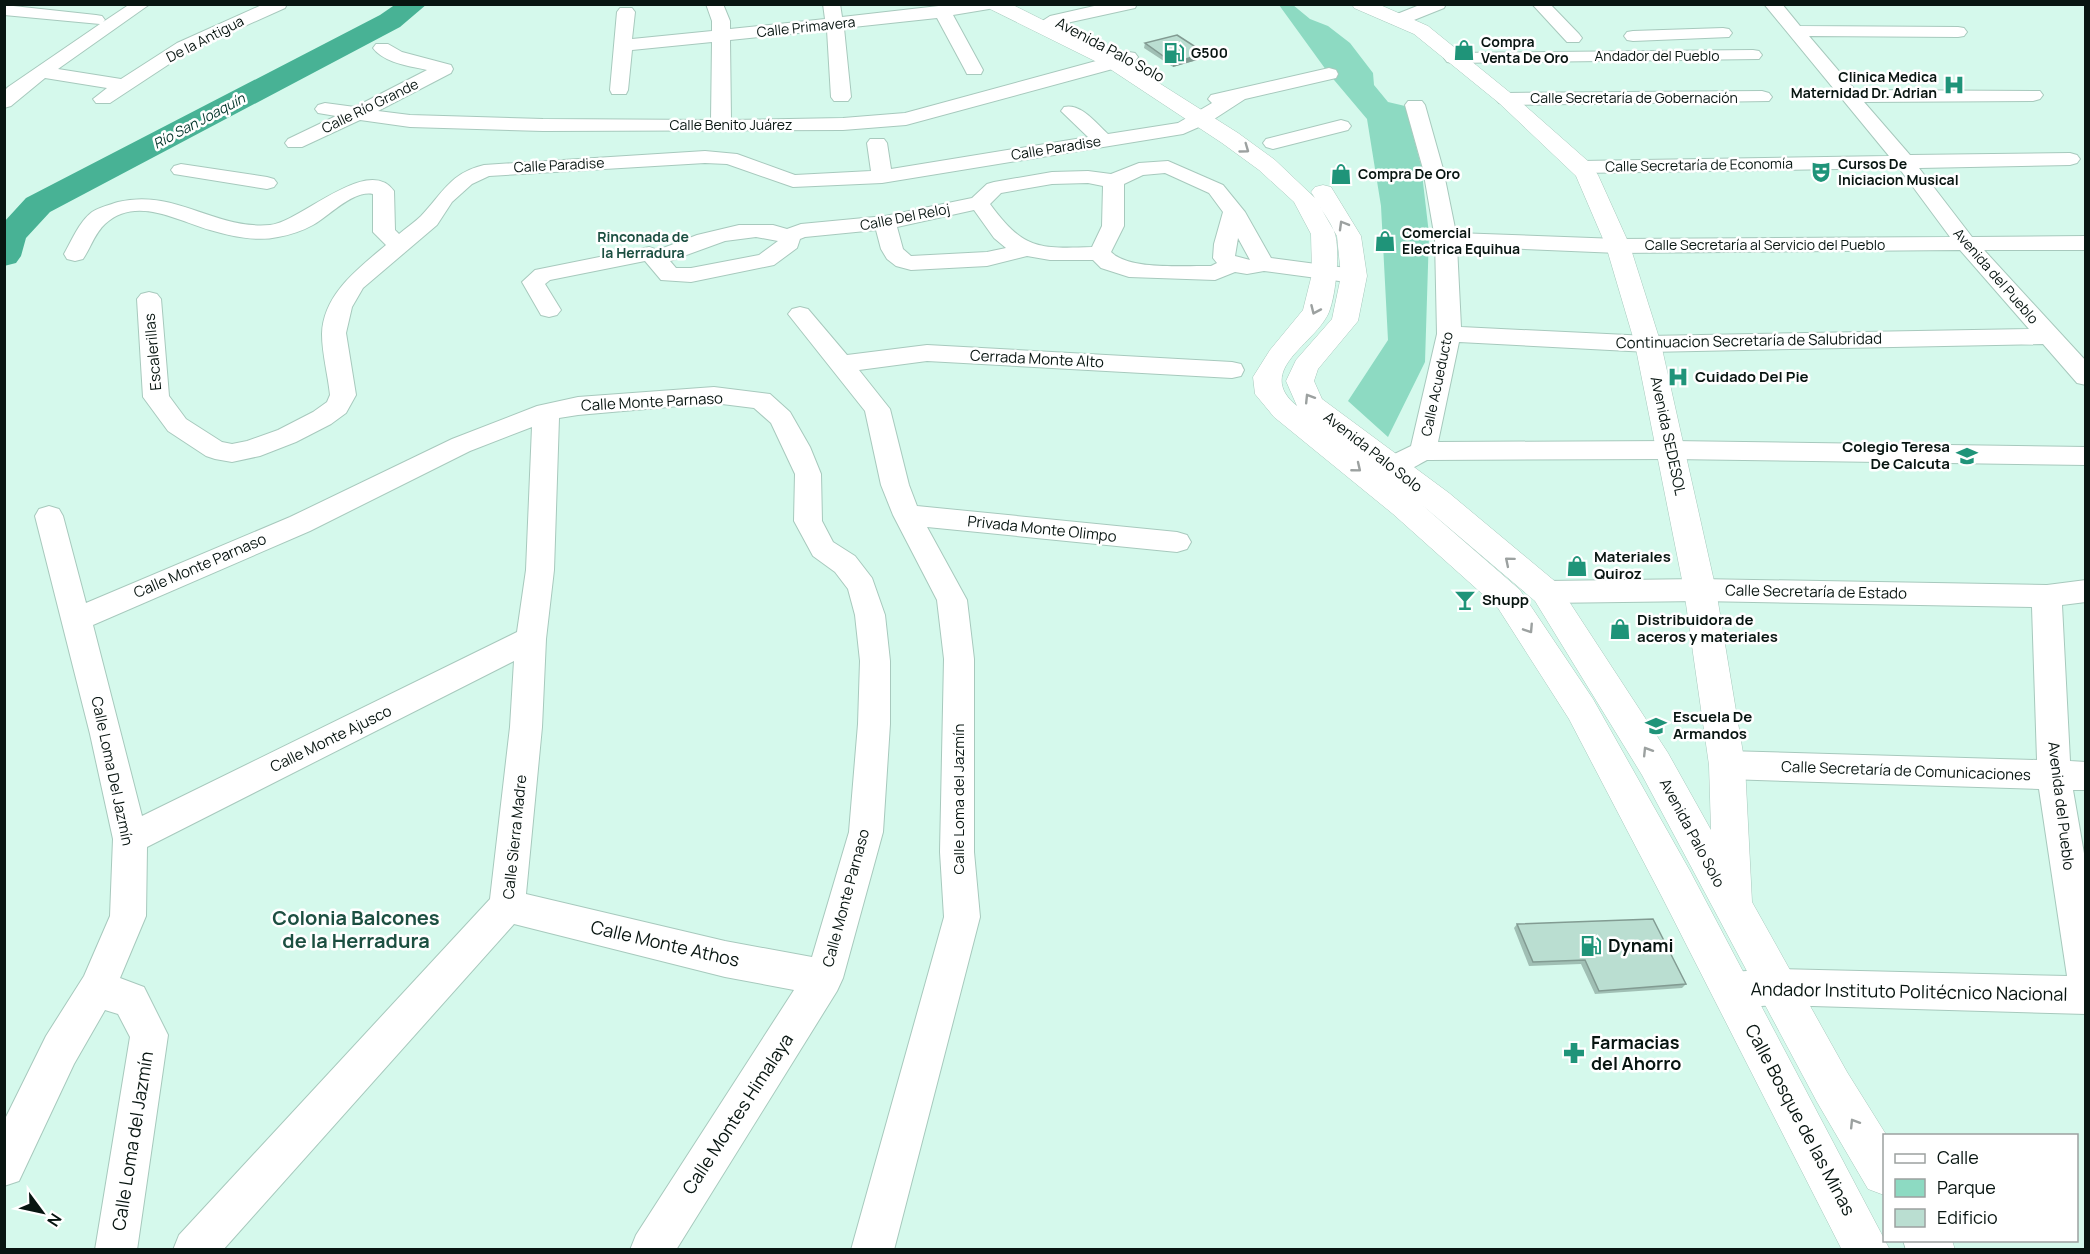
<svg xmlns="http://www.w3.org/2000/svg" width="2090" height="1254" font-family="Manrope,sans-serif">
	<rect width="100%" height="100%" fill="#d5f9ec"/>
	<!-- green -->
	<path fill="#8ddac2" d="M1279 5H1293L1310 19 1328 26 1350 43 1373 73 1374 85 1388 102 1405 106 1421 165 1429 234 1425 362 1388 437 1348 401 1388 340 1381 206 1367 119 1329 74Z"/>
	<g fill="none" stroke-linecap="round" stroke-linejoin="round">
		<!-- river -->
		<path fill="#48b295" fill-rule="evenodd" d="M396 4H427L400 27 50 212 26 238 21 256 16 263 4 266V222L26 198 380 15Z"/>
		<defs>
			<path id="minor" d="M130 4H150L58 69 121 79 177 43 264 4H287L285 8 189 51 110 103H96L93 99 107 88 45 78 11 106 4 108V91L8 87 100 24 4 15V5L96 15 102 16 105 20 103 22Z
				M706 4H723L730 21V29L825 19 823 4H840L842 17 956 4H997L989 9 953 15 983 70 981 74H967L965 70 937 18 844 28 851 97 848 101H834L831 97 827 30 730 40 731 120 843 118 905 113 1129 52 1135 53 1138 57 1135 61 1120 67 906 125 843 130 543 131 410 127 360 120 302 147H288L285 143 288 139 336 116 318 113 315 109 318 105 325 103 355 107 427 70C410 66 384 63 373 48L376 44H388L402 52 451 65 453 69 451 73 378 111 410 115 543 119 711 120 712 42 632 50 628 90 626 94H612L610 90 617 12 620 8H632L635 12 632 39 712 31V21Z
				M1103 4H1137L1135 8 1062 24 1042 32 1036 31 1033 27 1050 16Z
				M1422 4H1446L1444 8 1404 24H1392L1389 20 1392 16Z
				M1532 4H1550L1579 34 1582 38 1579 42H1567Z
				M1764 4H1782L1800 26 1958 27 1964 28 1967 32 1964 36 1958 37 1809 36 1855 90 2040 91 2043 95 2040 99 2033 101 1864 102 1910 155 2070 153 2077 155 2080 159 2077 163 2070 165 1919 168 1972 237 2086 236V250H1984L2086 361V385L2077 383 2043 344 1648 352 1459 342 1438 442 1672 441 2086 447V465L1672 459 1427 460C1412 468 1398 478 1382 474L1378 467 1382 460 1411 446 1437 334 1435 239 1423 169 1405 105 1408 101H1422L1425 105 1443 169 1456 233 1618 239 1950 237 1899 168 1581 173 1574 171 1571 167 1574 163 1581 161 1889 156ZM1457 246 1618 253 1960 250 2029 329 1648 336 1461 327Z
				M1723 28 1729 29 1732 33 1729 37 1633 41 1627 40 1624 36 1627 32 1633 31Z
				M1753 50 1759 51 1762 55 1759 59 1453 63 1447 62 1444 58 1447 54 1453 53Z
				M1329 68 1336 70 1338 74 1336 78 1245 99 1208 123 1183 134 882 183 793 187 727 164 705 163 489 176 472 184 452 202 437 225 363 288 352 307 346 333 356 395 346 413 331 424 296 442 260 456 232 462 215 459 206 456 168 431 143 397 137 299 141 294 149 292 157 294 161 299 169 396 186 419 222 442 232 444 247 441 278 430 313 412 327 402 330 395C328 375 322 354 322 334 323 294 359 268 386 245L373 232V194C353 190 329 216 313 225 302 231 290 235 278 237 256 242 231 236 210 230 178 221 136 195 105 224 95 233 91 247 83 259L75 261 67 259 64 254C72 240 79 222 92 212 100 207 109 205 118 202 175 188 215 230 270 225 301 222 368 154 394 191L395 230 399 234C406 228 415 222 421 216 443 193 450 173 484 165L705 151 737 154 795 175 871 171 867 143 870 139H884L887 143 891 169 1088 137 1061 111 1064 107C1081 103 1096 123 1108 134L1178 123 1212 103 1208 99 1211 95Z
				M1762 91 1769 93 1772 97 1769 101 1506 105 1499 103 1496 99 1499 95 1506 93Z
				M1341 120 1348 122 1351 126 1348 130 1273 149 1266 147 1263 143 1266 139Z
				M1168 161 1223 185 1245 212 1271 258 1354 269 1362 271 1365 276 1362 281 1354 283 1264 271 1247 274 1235 272 1215 280 1129 277 1101 268 1093 260H1050L1027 256 987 266 911 270 896 266 887 259 881 249 876 230 805 237 800 239 797 248 774 265 691 282 661 280 645 261 550 280 545 284 561 310 557 315 549 317 541 315 522 282 535 270 649 247 658 250 697 235 739 225H773L787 229 801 224 885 216 972 198 987 184 994 182 1052 172 1088 171 1111 174 1139 163ZM1165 173 1209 193 1223 212 1214 244 1213 258 1217 263 1211 266C1185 265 1130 271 1111 252L1124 226V184L1143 175ZM1088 183 1103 186 1102 226 1092 247C1038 249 1023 249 990 204L1001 193 1052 184ZM974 210 994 238 1006 248 987 252 911 256 903 249 897 227ZM756 237 778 241 759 255 691 268H676L670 261 725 241ZM1238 238 1250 260 1235 256Z
				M181 164 267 177 274 179 277 183 274 187 267 189 174 174 171 170 174 166Z
				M800 307 808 309 847 355 927 345 1232 362 1241 364 1244 370 1241 376 1232 378 927 361 859 370 890 409 909 485 917 506 1177 532 1187 535 1191 542 1187 549 1177 552 927 527 967 600 974 659V852L980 917 894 1250H851L944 917 940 852 944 659 937 600 893 515 881 485 865 411 788 314 792 309Z
				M714 387 770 394 790 412 810 447 821 474 822 521 833 542 855 556 872 578 885 615 890 661V724L883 832 843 978 837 991 676 1250H630L636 1235 794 990 725 977 514 924 223 1250H173L179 1235 490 899 510 727 514 661 147 847 146 916 120 978 144 987 168 1035 137 1250H95L130 1037 118 1014 105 1010 74 1064 19 1181 4 1186V1121L46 1036 84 976 110 916 113 839 90 734 35 516 39 509 49 506 59 509 63 516 86 603 290 517 452 439 537 406 578 397ZM714 403 754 408 771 423 795 474 794 521 813 556 835 572 848 589 855 615 860 661 858 724 849 832 812 957 725 941 526 894 542 727 546 639 554 570 559 418 578 415ZM532 427 526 570 517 632 142 816 93 625 310 531 470 451Z
				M1700 579 2047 585 2086 580V602L2062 605 2070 761 2086 762V790H2073L2086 865V1014L1776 1005 1732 1008 1719 1003 1713 990 1719 977 1732 972 1776 969 2067 976 2039 789 1727 779 1715 775 1711 765 1715 755 1727 751 2037 760 2032 607 1700 601 1546 603 1536 600 1531 592 1536 584 1546 581Z"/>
			<path id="major" d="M986 4H1011L1121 59 1238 133 1275 160 1315 198 1311 192 1315 187 1323 185 1331 187 1361 236 1367 276 1358 321 1318 369 1314 381 1322 399 1449 493 1557 583 1668 753 1711 830 1709 765 1684 590 1635 344 1606 246 1576 176 1499 103 1414 34 1354 8 1352 4H1378L1428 26 1513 95 1589 162 1598 175 1630 246 1661 344 1716 590 1745 765 1752 902 1847 1072 1887 1136H1884V1195L1868 1189 1817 1102 1642 775 1535 601 1421 504 1520 590 1593 699 1690 871 1890 1250H1842L1662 897 1569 719 1498 608 1393 514 1274 417 1255 394 1253 377 1270 350 1303 310 1312 274 1311 234 1294 202 1259 170 1222 143 1107 67 988 8ZM1319 205 1337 236 1341 276 1332 319 1296 360 1286 381 1297 406C1253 370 1316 344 1329 312 1336 295 1340 251 1335 234 1332 224 1324 214 1319 205Z
				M1903 1240H1952L1955 1250H1906Z"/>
		</defs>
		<!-- minor casing -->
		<use href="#minor" stroke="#a7c9bd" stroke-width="2"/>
		<!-- major casing -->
		<use href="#major" stroke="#a7c9bd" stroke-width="1"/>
		<!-- minor -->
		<use href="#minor" fill="#fff" fill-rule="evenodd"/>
		<!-- major -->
		<use href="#major" fill="#fff" fill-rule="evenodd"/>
	</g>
	<!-- wall -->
	<path fill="#a0bfb4" d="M1145 43 1205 53 1204 58 1173 67 1144 48Z
		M1517 924 1686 984 1682 988 1595 994 1581 964 1529 966 1514 928Z"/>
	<!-- shaded-wall -->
	<path fill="#829b92" d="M1205 53 1204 58 1173 67V63Z"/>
	<!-- building -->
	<path fill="#baded1" stroke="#829b92" stroke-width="1.5" d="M1177 35 1205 53 1173 63 1145 43Z
		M1653 919 1686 984 1599 991 1585 960 1533 962 1517 924Z"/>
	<!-- one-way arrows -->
	<defs><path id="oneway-chevron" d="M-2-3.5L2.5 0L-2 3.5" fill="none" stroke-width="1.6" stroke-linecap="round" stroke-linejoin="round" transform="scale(1.5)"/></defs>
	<g stroke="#9ca1a0">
		<use href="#oneway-chevron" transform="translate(1245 149) rotate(36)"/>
		<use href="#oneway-chevron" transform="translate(1343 225) rotate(-120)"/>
		<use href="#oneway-chevron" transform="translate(1315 310) rotate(114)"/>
		<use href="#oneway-chevron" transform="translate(1309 398) rotate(-122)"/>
		<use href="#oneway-chevron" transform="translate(1357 468) rotate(39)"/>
		<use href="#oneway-chevron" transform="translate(1509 561) rotate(-140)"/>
		<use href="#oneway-chevron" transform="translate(1529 629) rotate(57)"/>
		<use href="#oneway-chevron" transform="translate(1647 751) rotate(-122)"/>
		<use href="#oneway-chevron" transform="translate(1854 1123) rotate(-122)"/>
	</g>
	<!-- icons -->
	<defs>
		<symbol id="shop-bare" viewBox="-9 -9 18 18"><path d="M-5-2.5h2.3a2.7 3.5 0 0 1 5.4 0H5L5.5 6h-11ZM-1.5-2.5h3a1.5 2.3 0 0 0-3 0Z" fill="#1f9479" stroke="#fff" stroke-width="2.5" paint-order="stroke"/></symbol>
		<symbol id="fuel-bare" viewBox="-9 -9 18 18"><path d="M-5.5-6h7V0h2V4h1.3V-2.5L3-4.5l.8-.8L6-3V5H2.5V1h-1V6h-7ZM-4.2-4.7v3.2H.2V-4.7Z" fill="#1f9479" stroke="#fff" stroke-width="2.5" paint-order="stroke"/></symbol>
		<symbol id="hospital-bare" viewBox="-9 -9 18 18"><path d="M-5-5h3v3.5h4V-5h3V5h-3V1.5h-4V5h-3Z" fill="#1f9479" stroke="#fff" stroke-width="2.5" paint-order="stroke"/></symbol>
		<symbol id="theatre-bare" viewBox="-9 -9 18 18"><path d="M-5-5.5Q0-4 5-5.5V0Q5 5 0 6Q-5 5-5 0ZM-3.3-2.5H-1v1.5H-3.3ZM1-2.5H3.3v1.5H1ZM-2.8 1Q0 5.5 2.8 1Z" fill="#1f9479" stroke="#fff" stroke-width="2.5" paint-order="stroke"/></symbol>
		<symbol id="school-bare" viewBox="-9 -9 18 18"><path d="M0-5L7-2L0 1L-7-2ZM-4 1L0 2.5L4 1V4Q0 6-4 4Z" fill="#1f9479" stroke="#fff" stroke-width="2.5" paint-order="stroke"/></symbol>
		<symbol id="bar-bare" viewBox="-9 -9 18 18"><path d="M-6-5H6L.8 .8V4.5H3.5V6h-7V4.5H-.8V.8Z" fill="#1f9479" stroke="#fff" stroke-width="2.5" paint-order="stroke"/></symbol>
		<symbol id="university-bare" viewBox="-9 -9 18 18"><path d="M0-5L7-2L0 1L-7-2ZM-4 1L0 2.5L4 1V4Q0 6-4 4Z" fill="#1f9479" stroke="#fff" stroke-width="2.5" paint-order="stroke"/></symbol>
		<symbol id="pharmacy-bare" viewBox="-9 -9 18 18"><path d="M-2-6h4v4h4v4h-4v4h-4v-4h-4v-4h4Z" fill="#1f9479" stroke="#fff" stroke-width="2.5" paint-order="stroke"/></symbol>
	</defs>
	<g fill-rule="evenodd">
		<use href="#shop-bare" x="1449" y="35" width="30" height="30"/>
		<use href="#fuel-bare" x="1159" y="38" width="30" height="30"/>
		<use href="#hospital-bare" x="1939" y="70" width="30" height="30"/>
		<use href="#theatre-bare" x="1806" y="157" width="30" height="30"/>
		<use href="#shop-bare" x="1326" y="159" width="30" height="30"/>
		<use href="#shop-bare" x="1370" y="226" width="30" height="30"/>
		<use href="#hospital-bare" x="1663" y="362" width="30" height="30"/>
		<use href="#school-bare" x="1952" y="441" width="30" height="30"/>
		<use href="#shop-bare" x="1562" y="551" width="30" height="30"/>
		<use href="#bar-bare" x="1450" y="585" width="30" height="30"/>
		<use href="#shop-bare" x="1605" y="614" width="30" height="30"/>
		<use href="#university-bare" x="1641" y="711" width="30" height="30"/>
		<use href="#fuel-bare" x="1576" y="931" width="30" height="30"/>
		<use href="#pharmacy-bare" x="1559" y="1038" width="30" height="30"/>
	</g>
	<g text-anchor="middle" stroke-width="5" stroke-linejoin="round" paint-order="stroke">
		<!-- far-street labels -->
		<g font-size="14" fill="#081511" stroke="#fff">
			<text transform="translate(806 27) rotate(-6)" y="5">Calle Primavera</text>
			<text transform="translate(205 39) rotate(-27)" y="5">De la Antigua</text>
			<text x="1657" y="61">Andador del Pueblo</text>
			<text x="1634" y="103">Calle Secretaría de Gobernación</text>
			<text transform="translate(370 106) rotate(-26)" y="5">Calle Río Grande</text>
			<text x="731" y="130">Calle Benito Juárez</text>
			<text transform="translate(1056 148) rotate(-9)" y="5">Calle Paradise</text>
			<text transform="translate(559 165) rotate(-3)" y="5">Calle Paradise</text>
			<text transform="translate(1699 165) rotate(-1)" y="5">Calle Secretaría de Economía</text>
			<text transform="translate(905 217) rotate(-11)" y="5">Calle Del Reloj</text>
			<text x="1765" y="250">Calle Secretaría al Servicio del Pueblo</text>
			<text transform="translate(1996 276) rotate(49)" y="5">Avenida del Pueblo</text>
			<text transform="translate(1437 384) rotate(-78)" y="5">Calle Acueducto</text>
		</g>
		<!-- far-poi labels -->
		<g font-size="14" font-weight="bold" fill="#081511" stroke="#fff" text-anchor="start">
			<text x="1481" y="47">Compra<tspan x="1481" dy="16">Venta De Oro</tspan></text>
			<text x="1191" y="58">G500</text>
			<text x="1937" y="82" text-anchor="end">Clinica Medica<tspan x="1937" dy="16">Maternidad Dr. Adrian</tspan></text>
			<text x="1838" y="169">Cursos De<tspan x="1838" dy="16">Iniciacion Musical</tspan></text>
			<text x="1358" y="179">Compra De Oro</text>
			<text x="1402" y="238">Comercial<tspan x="1402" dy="16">Electrica Equihua</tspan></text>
		</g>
		<!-- far-water labels -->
		<g font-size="14" font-style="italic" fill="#013328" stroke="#fff">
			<text transform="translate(199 121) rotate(-28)" y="5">Río San Joaquín</text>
		</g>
		<!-- far-neighbourhood labels -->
		<g font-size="14" font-weight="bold" fill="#1c4f41" stroke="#fff">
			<text x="643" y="242">Rinconada de<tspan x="643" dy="16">la Herradura</tspan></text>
		</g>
		<!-- street labels -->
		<g font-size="15" fill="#081511" stroke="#fff">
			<text transform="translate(1110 50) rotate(28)" y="5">Avenida Palo Solo</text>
			<text transform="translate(1749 341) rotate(-1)" y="5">Continuacion Secretaría de Salubridad</text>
			<text transform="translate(153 352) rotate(-95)" y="5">Escalerillas</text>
			<text transform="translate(1037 359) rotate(3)" y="5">Cerrada Monte Alto</text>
			<text transform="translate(652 402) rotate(-3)" y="5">Calle Monte Parnaso</text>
			<text transform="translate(1668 436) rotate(78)" y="5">Avenida SEDESOL</text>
			<text transform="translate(1373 452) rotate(38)" y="5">Avenida Palo Solo</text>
			<text transform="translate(1042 529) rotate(6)" y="5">Privada Monte Olimpo</text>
			<text transform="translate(200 566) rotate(-23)" y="5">Calle Monte Parnaso</text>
			<text transform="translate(1816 592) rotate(1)" y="5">Calle Secretaría de Estado</text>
			<text transform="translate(331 739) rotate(-26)" y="5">Calle Monte Ajusco</text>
			<text transform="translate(112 771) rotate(78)" y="5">Calle Loma Del Jazmín</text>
			<text transform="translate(1906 771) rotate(2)" y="5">Calle Secretaría de Comunicaciones</text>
			<text transform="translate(959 799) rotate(-90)" y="5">Calle Loma del Jazmín</text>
			<text transform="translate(2061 806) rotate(83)" y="5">Avenida del Pueblo</text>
			<text transform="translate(1692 833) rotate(62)" y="5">Avenida Palo Solo</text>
			<text transform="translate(515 837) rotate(-84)" y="5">Calle Sierra Madre</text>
			<text transform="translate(846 898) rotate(-75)" y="5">Calle Monte Parnaso</text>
		</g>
		<!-- poi labels -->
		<g font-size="15" font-weight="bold" fill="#081511" stroke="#fff" text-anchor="start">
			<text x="1695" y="382">Cuidado Del Pie</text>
			<text x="1950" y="452" text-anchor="end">Colegio Teresa<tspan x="1950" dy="17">De Calcuta</tspan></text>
			<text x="1594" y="562">Materiales<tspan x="1594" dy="17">Quiroz</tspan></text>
			<text x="1482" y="605">Shupp</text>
			<text x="1637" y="625">Distribuidora de<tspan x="1637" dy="17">aceros y materiales</tspan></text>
			<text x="1673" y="722">Escuela De<tspan x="1673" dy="17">Armandos</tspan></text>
		</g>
		<!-- near-street labels -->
		<g font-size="18" fill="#081511" stroke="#fff">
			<text transform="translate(665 944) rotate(13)" y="6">Calle Monte Athos</text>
			<text transform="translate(1909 992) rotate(1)" y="6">Andador Instituto Politécnico Nacional</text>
			<text transform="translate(738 1114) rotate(-57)" y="6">Calle Montes Himalaya</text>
			<text transform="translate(1800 1120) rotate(62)" y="6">Calle Bosque de las Minas</text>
			<text transform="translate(133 1141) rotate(-81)" y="6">Calle Loma del Jazmín</text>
		</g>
		<!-- near-poi labels -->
		<g font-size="18" font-weight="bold" fill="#081511" stroke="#fff" text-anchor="start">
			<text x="1608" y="952">Dynami</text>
			<text x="1591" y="1049">Farmacias<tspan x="1591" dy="21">del Ahorro</tspan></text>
		</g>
		<!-- near-neighbourhood labels -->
		<g font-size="20" font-weight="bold" fill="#1c4f41" stroke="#fff">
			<text x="356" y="925">Colonia Balcones<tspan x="356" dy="23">de la Herradura</tspan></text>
		</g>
	</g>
	<!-- border -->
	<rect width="2090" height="1254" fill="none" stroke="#081511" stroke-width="12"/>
	<!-- legend -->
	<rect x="1883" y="1134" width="195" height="108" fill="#ffffff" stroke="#9ca1a0" stroke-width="1.5"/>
	<rect x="1895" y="1154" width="30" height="9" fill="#ffffff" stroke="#9ca1a0" stroke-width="1.5"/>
	<text x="1937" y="1164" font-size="18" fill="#081511">Calle</text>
	<rect x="1895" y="1179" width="30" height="18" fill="#8ddac2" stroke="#9ca1a0" stroke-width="1.5"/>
	<text x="1937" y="1194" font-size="18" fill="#081511">Parque</text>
	<rect x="1895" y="1209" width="30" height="18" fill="#baded1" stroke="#9ca1a0" stroke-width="1.5"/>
	<text x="1937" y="1224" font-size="18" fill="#081511">Edificio</text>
	<!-- north arrow -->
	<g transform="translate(42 1212) rotate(123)" stroke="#ffffff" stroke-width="4.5" paint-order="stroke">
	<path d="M0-4.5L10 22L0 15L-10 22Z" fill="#081511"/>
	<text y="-9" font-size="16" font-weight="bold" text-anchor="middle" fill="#081511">N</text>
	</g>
</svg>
